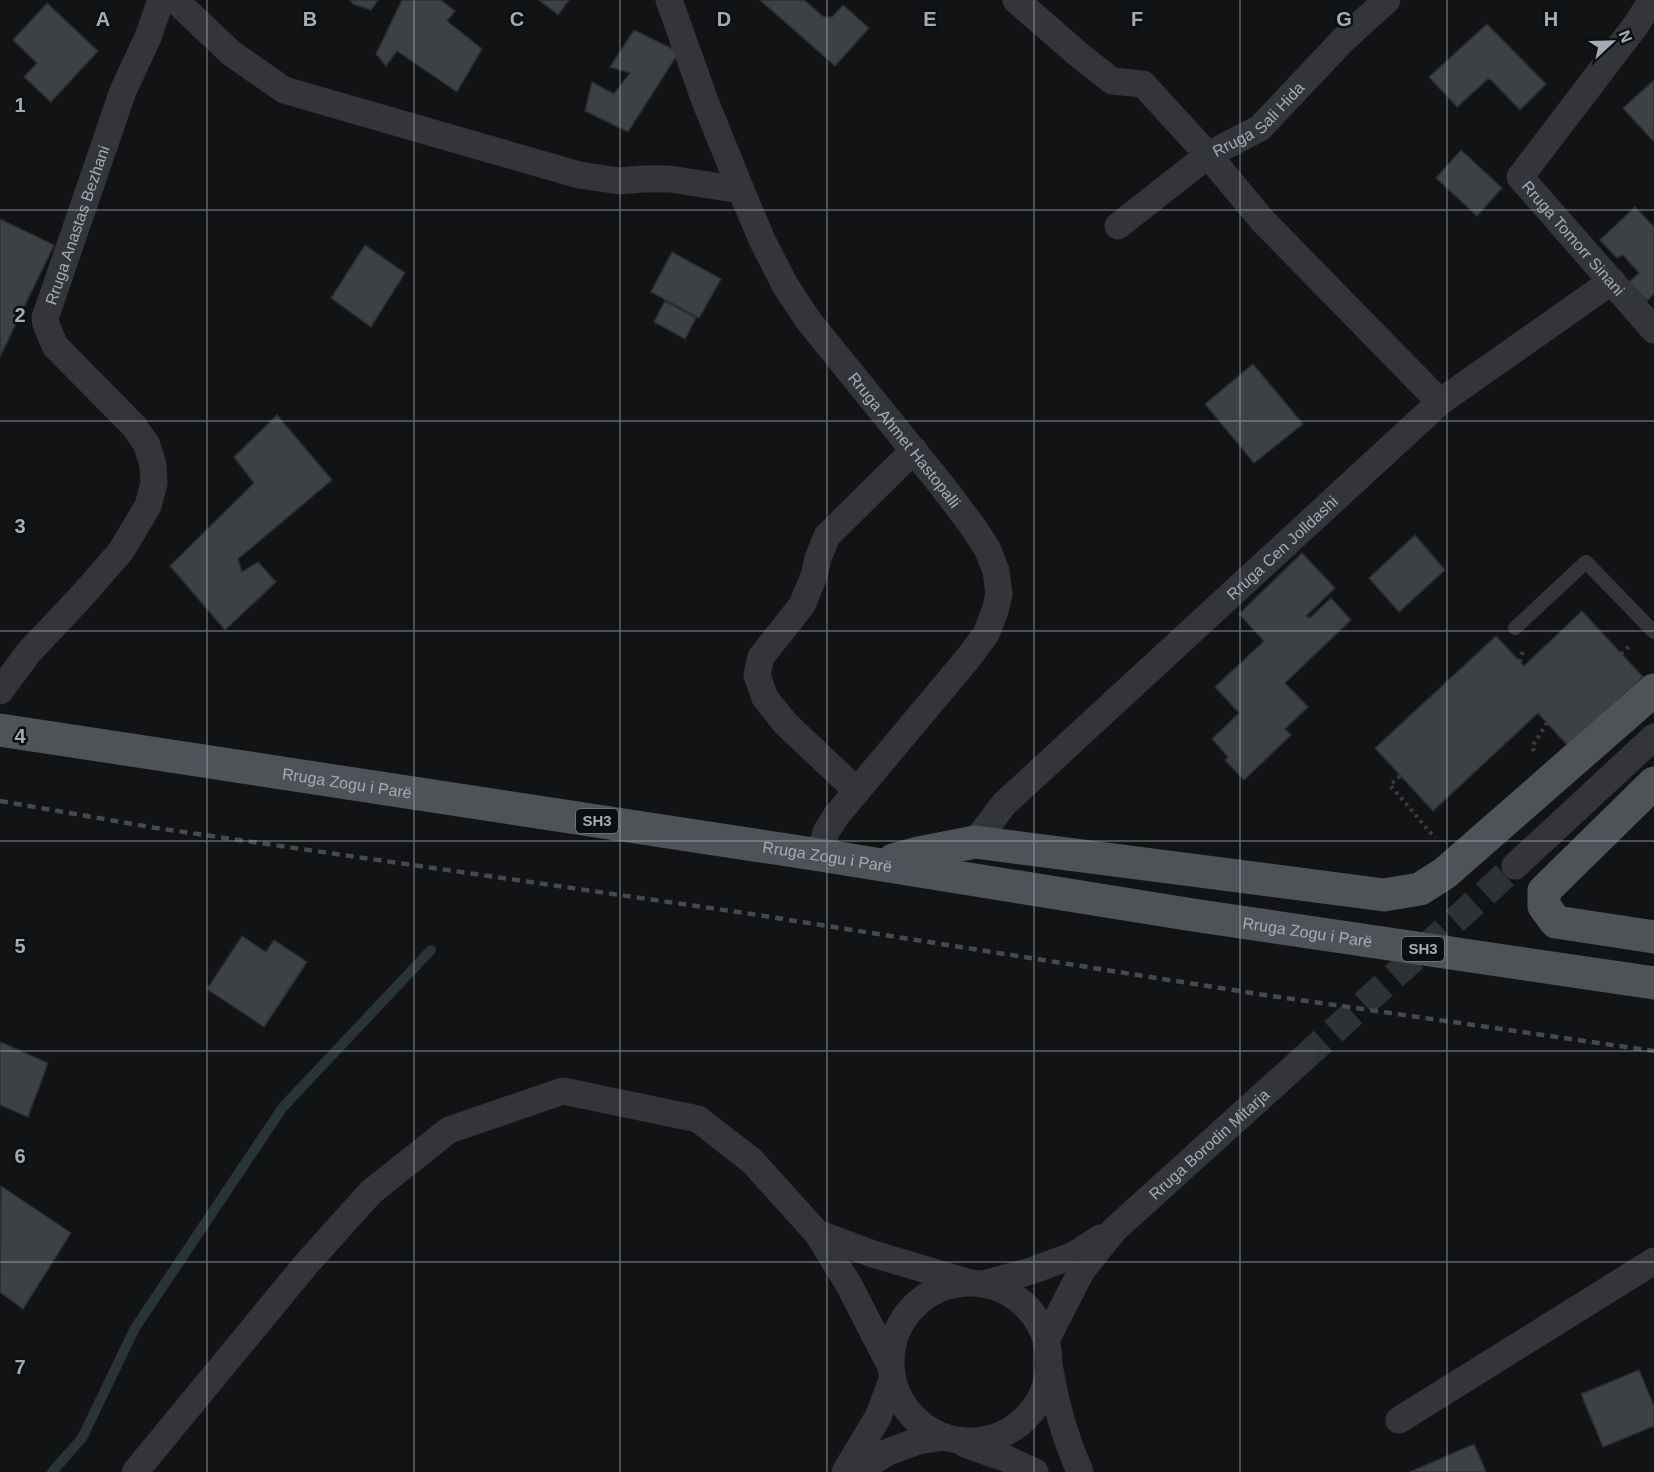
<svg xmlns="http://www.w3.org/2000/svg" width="1654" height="1472" font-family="Arial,sans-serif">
	<rect width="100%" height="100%" fill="#121314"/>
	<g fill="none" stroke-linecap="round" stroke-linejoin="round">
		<!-- stream -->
		<path stroke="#283438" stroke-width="10" d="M52 1472 82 1438 135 1328 283 1107 431 950"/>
	</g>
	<!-- building -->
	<path fill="#3e4144" stroke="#2c2d30" stroke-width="1.5" d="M350 0H378L371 10 353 4Z
		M402 0H441L455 11 447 21 482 49 457 92 397 51 386 66 376 54Z
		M539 0H569L558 15Z
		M760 0H804L824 17H832L843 5 869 28 835 66Z
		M47 3 98 51 51 102 24 77 37 63 13 40Z
		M1487 24 1546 84 1520 110 1489 78 1457 107 1429 77Z
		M634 30 679 52 628 132 585 111 592 82 614 94 630 73 610 67Z
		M1654 80V142L1623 108Z
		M1461 150 1502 188 1477 216 1436 178Z
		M1635 207 1654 227V294L1647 301 1629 282 1639 273 1623 255 1617 258 1600 240Z
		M0 219 54 245 0 357Z
		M365 245 405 273 371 327 331 298Z
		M672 252 721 279 699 318 651 292Z
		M665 301 696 318 685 339 654 322Z
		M1253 364 1303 424 1254 463 1205 404Z
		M277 415 332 480 238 559 242 572 258 562 276 582 225 630 170 566 254 483 234 457Z
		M1415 535 1445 570 1399 612 1369 578Z
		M1302 553 1335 588 1306 616 1310 618 1331 598 1351 620 1285 683 1308 707 1285 729 1291 735 1244 780 1225 760 1228 757 1212 739 1239 713 1215 687 1264 641 1239 614Z
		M1582 611 1643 677 1568 746 1538 713 1433 811 1375 748 1496 636 1524 666Z
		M242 936 266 952 274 940 307 962 264 1027 207 989Z
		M0 1042 48 1063 28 1117 0 1105Z
		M1 1186 71 1233 23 1309 0 1292Z
		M1639 1370 1654 1406V1426L1603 1447 1581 1394Z
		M1474 1444 1486 1472H1410Z"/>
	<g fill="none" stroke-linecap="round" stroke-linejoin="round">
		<!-- minor-tunnel -->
		<path stroke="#2f3234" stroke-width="27" stroke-dasharray="27 14" stroke-linecap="butt" d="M1303 1059 1515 866"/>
		<!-- path -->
		<path stroke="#393c40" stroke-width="4" stroke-dasharray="3 4.5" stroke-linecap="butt" d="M1621 654 1632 644
			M1520 662 1523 651
			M1534 751 1532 747 1547 723
			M1400 776 1390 785 1435 838"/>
		<!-- service -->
		<path stroke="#333539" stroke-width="14" d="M1515 628 1586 562 1654 632"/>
		<!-- minor -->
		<g stroke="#333539" stroke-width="27">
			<path d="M175 0 231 53 284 90 579 175 620 181 643 179H670L741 190"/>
			<path id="s1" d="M669 0 705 101 741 190 762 240 785 285 808 320 943 487 971 524 987 548 996 571 999 594 995 611 986 634 969 657 836 816 826 832 820 855"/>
			<path d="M1016 0 1078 54 1112 81 1143 84 1208 155 1263 221 1440 402"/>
			<path id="s2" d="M1652 0 1636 25 1520 177 1654 330"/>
			<path id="s3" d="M1118 226 1208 155 1260 128 1343 40 1387 0"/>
			<path id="s4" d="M0 691 29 652 81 597 121 551 148 506 154 483 153 465 147 445 134 426 55 346 46 324 45 318 123 91 148 37 161 0"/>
			<path d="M857 791 786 724 765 698 757 675 761 657 802 605 814 576 818 558 827 536 914 450"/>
			<path id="s5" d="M975 842 1004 804 1440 402 1612 281"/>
			<path d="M1515 866 1654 737"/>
			<path d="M817 1233 873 1254 967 1282"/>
			<circle cx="970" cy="1362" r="79"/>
			<path d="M983 1284 1031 1271 1074 1255 1100 1238"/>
			<path id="s6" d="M1046 1340 1082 1270 1114 1230 1303 1059"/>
			<path d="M1050 1370C1056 1407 1065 1438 1080 1472"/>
			<path d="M1399 1420 1654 1261"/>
			<path d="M965 1444 1007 1459 1035 1472"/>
			<path d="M135 1472 308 1262 371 1192 449 1130 563 1091 698 1119 752 1161 817 1233 849 1285 891 1367"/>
			<path d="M845 1472 878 1417 892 1380"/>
			<path d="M856 1472 888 1452 918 1441 945 1437"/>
		</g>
		<!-- primary -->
		<g stroke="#4f5358" stroke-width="33">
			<path id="s7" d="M0 730 820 855 1193 915 1654 983"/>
			<path d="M1654 783 1544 891V906L1556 922 1654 937"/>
			<path d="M893 860 919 853 975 842 1384 895 1420 889 1445 873 1654 690"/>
		</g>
		<!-- rail -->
		<path stroke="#464a4e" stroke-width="4.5" stroke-dasharray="8 6" stroke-linecap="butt" d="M0 801 156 828 745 913 1258 994 1654 1051"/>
	</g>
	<!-- grid -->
	<path fill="none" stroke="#a3acb5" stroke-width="1.5" stroke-opacity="0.55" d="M207 0V1472M414 0V1472M620 0V1472M827 0V1472M1034 0V1472M1240 0V1472M1447 0V1472M0 210H1654M0 421H1654M0 631H1654M0 841H1654M0 1051H1654M0 1262H1654"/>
	<g text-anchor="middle" stroke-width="5" stroke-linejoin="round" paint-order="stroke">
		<!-- shield labels -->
		<g fill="#0d0e0f" stroke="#767d83" stroke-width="1.5">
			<rect x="576" y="809" width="42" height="24" rx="4.5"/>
			<rect x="1402" y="937" width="42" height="24" rx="4.5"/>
		</g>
		<g font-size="15" font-weight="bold" fill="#a3acb5">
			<text x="597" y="826">SH3</text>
			<text x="1423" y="954">SH3</text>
		</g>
		<!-- street labels -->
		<g font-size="16" fill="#a3acb5" stroke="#0d0e0f">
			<text dy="6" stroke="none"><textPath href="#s3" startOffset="177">Rruga Sali Hida</textPath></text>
			<text dy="6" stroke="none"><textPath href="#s4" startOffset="564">Rruga Anastas Bezhani</textPath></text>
			<text dy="6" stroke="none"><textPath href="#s2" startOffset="302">Rruga Tomorr Sinani</textPath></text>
			<text dy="6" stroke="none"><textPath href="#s1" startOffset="504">Rruga Ahmet Hastopalli</textPath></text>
			<text dy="6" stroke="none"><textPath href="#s5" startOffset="426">Rruga Cen Jolldashi</textPath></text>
			<text dy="6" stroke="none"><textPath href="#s7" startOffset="351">Rruga Zogu i Parë</textPath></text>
			<text dy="6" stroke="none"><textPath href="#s7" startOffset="837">Rruga Zogu i Parë</textPath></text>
			<text dy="6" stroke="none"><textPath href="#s7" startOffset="1323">Rruga Zogu i Parë</textPath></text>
			<text dy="6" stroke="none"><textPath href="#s6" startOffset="258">Rruga Borodin Mitarja</textPath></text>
		</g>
	</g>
	<g font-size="20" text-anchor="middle" font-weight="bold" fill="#a3acb5" stroke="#0d0e0f" stroke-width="5" stroke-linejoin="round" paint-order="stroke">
		<text x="103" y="26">A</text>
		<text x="310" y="26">B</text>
		<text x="517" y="26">C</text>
		<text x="724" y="26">D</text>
		<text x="930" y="26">E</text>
		<text x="1137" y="26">F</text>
		<text x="1344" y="26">G</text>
		<text x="1551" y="26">H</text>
		<text x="20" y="112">1</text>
		<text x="20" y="322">2</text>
		<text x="20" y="533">3</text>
		<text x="20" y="743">4</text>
		<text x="20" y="953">5</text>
		<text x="20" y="1163">6</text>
		<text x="20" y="1374">7</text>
	</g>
	<!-- north arrow -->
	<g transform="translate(1612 42) rotate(68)" stroke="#0d0e0f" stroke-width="4.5" paint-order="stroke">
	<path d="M0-4.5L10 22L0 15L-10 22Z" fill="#a3acb5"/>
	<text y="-9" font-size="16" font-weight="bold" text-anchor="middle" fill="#a3acb5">N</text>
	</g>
</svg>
